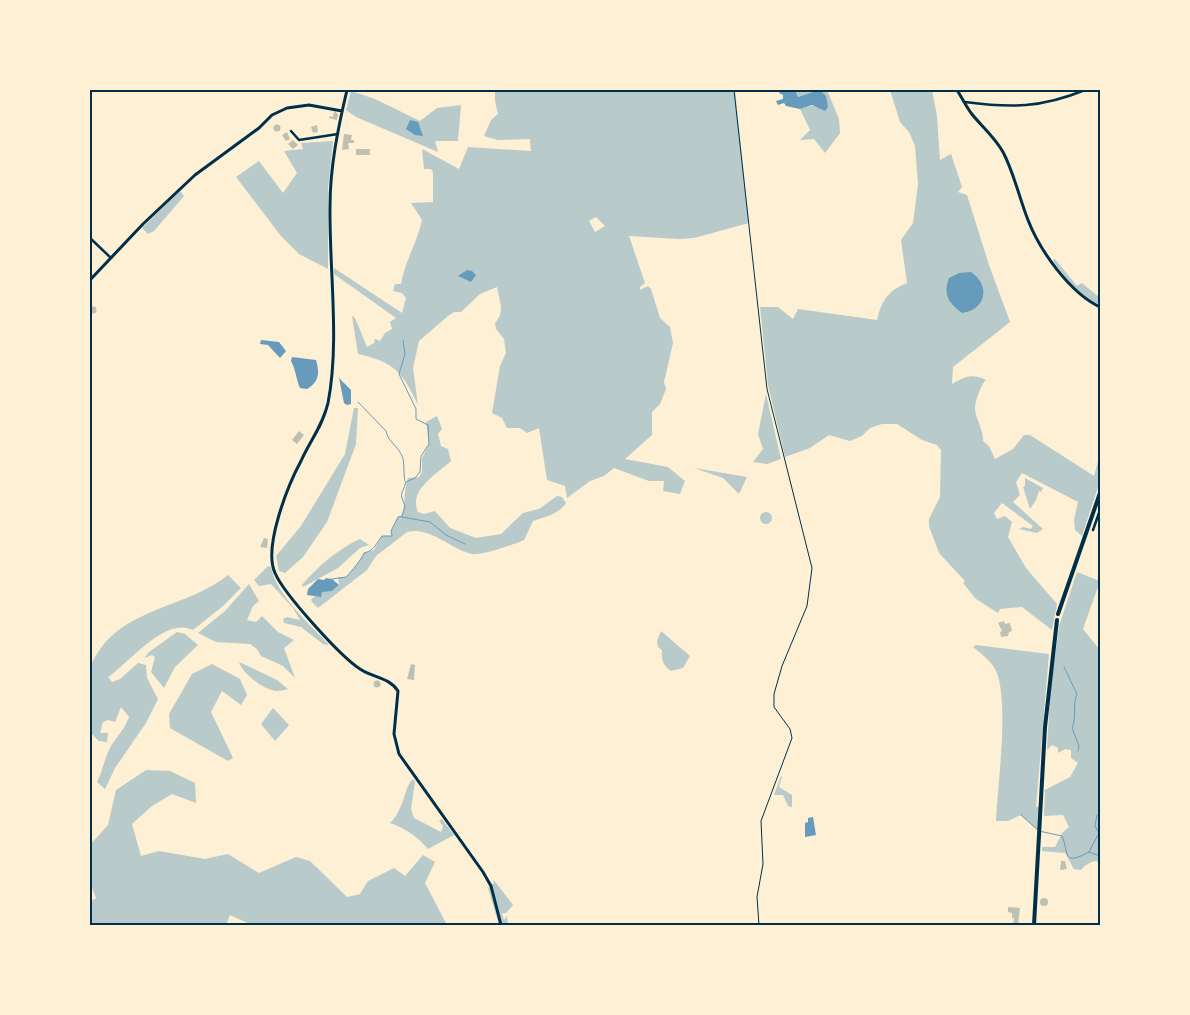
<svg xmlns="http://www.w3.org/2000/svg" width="1190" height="1015" font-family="'PT Sans Narrow',sans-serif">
	<rect width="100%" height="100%" fill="#fdf0d5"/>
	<!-- green -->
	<path fill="#b9caca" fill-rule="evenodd" d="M495 90H735L749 223 694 238 679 239 629 236 645 283 640 287V290L648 286 651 289 660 318 670 327 673 343 664 382 666 389 660 404 652 412V435L625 459 668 467 685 481 680 494 663 491 664 481H649L614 468 604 476 590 481 567 498 565 486 547 480 539 428 527 433 520 428H507L502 418 492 413 500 366 506 353 504 339 496 329 495 323C506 311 499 301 497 287L480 294 461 312H454L448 316 419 341 413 368 418 405C403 373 395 362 358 354L352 316 355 318 367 347 374 343 375 339 380 341 385 333 392 329 390 322 396 318 334 274V268L402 313 406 298 402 293 393 291 395 284H401C405 261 417 243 422 220L411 203 433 202V172L431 169H424L422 149 459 169 468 147 531 151 530 139 498 140 484 136 491 120 498 114 495 101ZM596 217 605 226 595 232 589 221Z
		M795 90H827L839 119 840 133 825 153 814 139 800 140 810 130 800 109C809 106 815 104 823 110L822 92H813L798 97Z
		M890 90H932L937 116 940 160 951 154 962 187 958 192 967 195 989 265 1010 322 953 367 952 384C965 377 971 373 986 380 981 384 974 404 975 410 977 422 983 428 983 441L989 446 995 459 1013 449 1024 435H1030L1094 476 1100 454V481L1082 536 1075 530 1074 520 1078 502 1022 473 1016 482 1020 495 1013 502 1043 529 1037 533 1019 529 1023 527 1031 529 1033 526 1002 503 994 513 997 519 1005 516 1012 522 1008 537 1026 568 1057 604 1052 630 1022 607 1000 609 998 613 976 599 963 583 965 581 939 553 929 526V519L940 497 941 450 937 445 922 440 897 424H882L870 428 862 436 850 441 829 435 810 448 785 457 768 385 760 307H778L793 319 798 309 877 320C882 300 888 291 907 283L901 240 913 223 918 184 915 146 909 132 900 122Z
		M351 91 375 99 420 121 437 108 461 105 458 141H435L438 152 356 117 346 110Z
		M333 141 328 189V269L299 254 281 236 236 177 259 161 283 193 297 173 284 151 303 149 301 143Z
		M180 191 184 196 154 231 148 234 142 228Z
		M1055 259 1077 286 1082 283 1100 298V304C1079 299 1066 278 1053 261Z
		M766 394 781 459 767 464 753 462 763 449 758 434Z
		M354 408H358L356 444 327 522 303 557 285 573 279 571 276 556 301 526 345 454Z
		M437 416 442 429 438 434 441 446 448 449 451 461C437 474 408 490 418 512L424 514 435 511 450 528 476 538 501 534 523 513 539 509 557 496 562 497 566 503C559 514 545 517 533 521L524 540C515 544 481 556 472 554 450 549 430 526 407 532L376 556 367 570 318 608 312 602 311 599 324 591H332L339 585 338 577H346C351 572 362 559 364 553L374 550 382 536H392L391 531 398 517 402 516C406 503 403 492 408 478L419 477 422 472V458L429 444 426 422Z
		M694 468 747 477 739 494 723 478Z
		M1025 478 1043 488 1041 492 1039 491 1036 500 1030 509 1023 487 1025 486Z
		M760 518a6 6 0 1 1 12 0a6 6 0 1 1-12 0Z
		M360 539 369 545 360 548 338 568 303 587 302 585C317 567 338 549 360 539Z
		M268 566 271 567C276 595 310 624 329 645L323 644 301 627 284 623 283 619 287 617 300 620 293 608 271 584 259 586 254 580Z
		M1077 572 1100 581 1083 629 1100 650V863C1095 858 1085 865 1081 870L1074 869 1065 853 1042 851V847H1055L1062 833 1069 827 1063 815 1044 816 1045 790 1070 777 1078 763 1071 758V750L1065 749 1058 753V748L1052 745 1047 750 1050 695 1059 626Z
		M228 575 241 588 223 606 193 630C165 616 130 662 108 677L112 682 120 679 138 663 146 665 147 678 158 699 146 723 115 768 105 789 97 782C103 771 104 759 110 748 116 737 125 729 129 717L121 707 115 722 108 720 103 722 100 733H108L107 742 99 741 90 732C91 720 87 677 90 668 114 607 183 611 228 575Z
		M249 584 259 601 253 606 247 620 256 622 262 616 278 632 294 640 284 648 295 678 283 666 261 656 257 649 250 644 216 642 198 633 225 611Z
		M661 631 690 656 683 668 671 671C663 666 661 659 662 650L658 647 657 641Z
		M177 632 185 634 198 645 175 667 164 688 151 672 155 657 152 655 144 658 149 652Z
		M976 645 1049 654 1036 807 1041 806 1039 831 1021 815 1008 821H996C998 781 1008 712 998 676 994 663 983 655 973 647Z
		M239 662 277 680 288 689C284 690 279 691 276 691 263 689 243 674 239 662Z
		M212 664 240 679 247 695 241 705 222 691 211 712 233 758 228 761 170 728 169 714 192 674Z
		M273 708 289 725 275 741 261 724Z
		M146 770 170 771 195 783 196 803 172 794 152 806 132 824 141 856 159 851 205 859 228 854 259 873 296 857 310 861 347 897 360 894 368 881 394 868 405 876 423 855 435 862 425 883 447 925H252L230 915 226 925H90V902L96 898 90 883V845L108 825 116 790Z
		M781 776 782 777 779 787 792 795V807L788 806 783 795H774Z
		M413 779 415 782 411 809 414 818 441 832 443 826 439 821 442 819 454 835 428 849C418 837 405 828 390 823 405 809 404 786 413 779Z
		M493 879 513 905 506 913H502L504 920 507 916 508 925H499L488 888 494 883Z"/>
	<!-- water -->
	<path fill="#669bbc" d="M781 90H795L798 97 813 92H822L826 96 828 107 825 111 812 105 800 109 786 106 784 103 778 105 776 101 783 99V95L779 93Z
		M410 120 418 122 423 136 415 135 406 129Z
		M467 270 472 271 476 275 471 282 458 276Z
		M971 272C991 285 986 310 962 313 948 302 943 295 949 278L959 273Z
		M261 340 279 342 286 351 280 358 268 345 260 344Z
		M292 357 316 360C320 373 319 382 307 389L300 388C296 379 296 370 291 361Z
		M339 378 351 390V404L347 405 344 403Z
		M326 578 332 579 339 585 332 591 322 592 321 597 307 595 308 589 318 579 324 580Z
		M813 817 816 835 805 837V823L808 822V818Z"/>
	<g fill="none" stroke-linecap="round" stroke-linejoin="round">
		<!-- stream -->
		<path stroke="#669bbc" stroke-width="1" d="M358 402 386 431C388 442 398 446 402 456 405 462 403 473 405 481
			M402 517 430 522 446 535 465 544
			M332 579 346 577C351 572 362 559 364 553 375 550 375 545 382 536H392L391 531 398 517 402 516 405 506C399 492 402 495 406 482L415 478 420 472 421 456 429 444 428 425 416 419V409L399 374 405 354 403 340
			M1064 667 1077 694C1072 705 1077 717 1072 728L1079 746 1078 751
			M1021 815 1039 831 1062 836C1069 852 1062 867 1089 852L1100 856
			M1089 852 1099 833 1095 826 1097 815"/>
	</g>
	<!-- building -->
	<path fill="#bec0b2" d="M334 111 338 114 337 120 329 118 330 116 333 117Z
		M273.5 128a3.5 3.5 0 1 1 7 0a3.5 3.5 0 1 1-7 0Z
		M317 125 318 132 313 133 311 127Z
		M287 132 290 139 286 141 282 135Z
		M344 134 352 135 351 140H354V143H348L349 149 342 150Z
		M293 140 298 145 293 149 288 144Z
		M356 149H370V155H356Z
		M89.5 310a3.5 3.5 0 1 1 7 0a3.5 3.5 0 1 1-7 0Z
		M299 431 304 435 297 444 292 440Z
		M264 538 268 539 267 548 260 547Z
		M1004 621 1005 624 1010 623 1012 631 1009 632 1008 636 1001 637 1000 632 1002 631 998 623Z
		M411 664 415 665 414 680 407 679Z
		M373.5 684a3.5 3.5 0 1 1 7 0a3.5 3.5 0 1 1-7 0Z
		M1061 861H1065L1067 869 1060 870Z
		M1040 902a4 4 0 1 1 8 0a4 4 0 1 1-8 0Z
		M1008 907 1020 908 1018 925H1013L1014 918H1012V913L1008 912Z"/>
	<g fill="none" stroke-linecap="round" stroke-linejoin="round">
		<!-- path -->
		<path stroke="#003049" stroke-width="1" d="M734 90 767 389 812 568 807 606 782 666 774 694V707L790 729 792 738 761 821 763 864 757 897 759 925"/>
		<!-- minor -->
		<path stroke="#003049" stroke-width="2.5" d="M965 102C1011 108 1041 108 1085 90
			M291 131 299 140 338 134
			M90 238 111 258
			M1093 530 1100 510"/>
		<!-- tertiary -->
		<path stroke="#003049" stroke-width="3" d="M347 90C338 128 330 167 330 206 329 268 340 342 328 403 323 425 310 441 301 461 288 485 263 547 275 573 284 594 340 656 360 669 373 678 389 677 398 691L394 734 399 754 483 872 491 886 501 925
			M90 280 143 224 195 175 259 128 272 115 287 108 309 105 342 111"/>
		<!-- secondary -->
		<path stroke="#003049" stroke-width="3" d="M957 90C962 98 966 106 971 113 982 127 994 136 1003 152 1014 173 1019 197 1028 220 1040 251 1070 293 1100 307"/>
		<!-- primary -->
		<path stroke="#003049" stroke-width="4" d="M1058 614 1100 493
			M1034 925 1045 727 1057 620"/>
	</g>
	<!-- border -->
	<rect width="1190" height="1015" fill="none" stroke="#fdf0d5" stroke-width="182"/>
	<rect x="91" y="91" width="1008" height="833" fill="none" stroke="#003049" stroke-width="2"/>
</svg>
